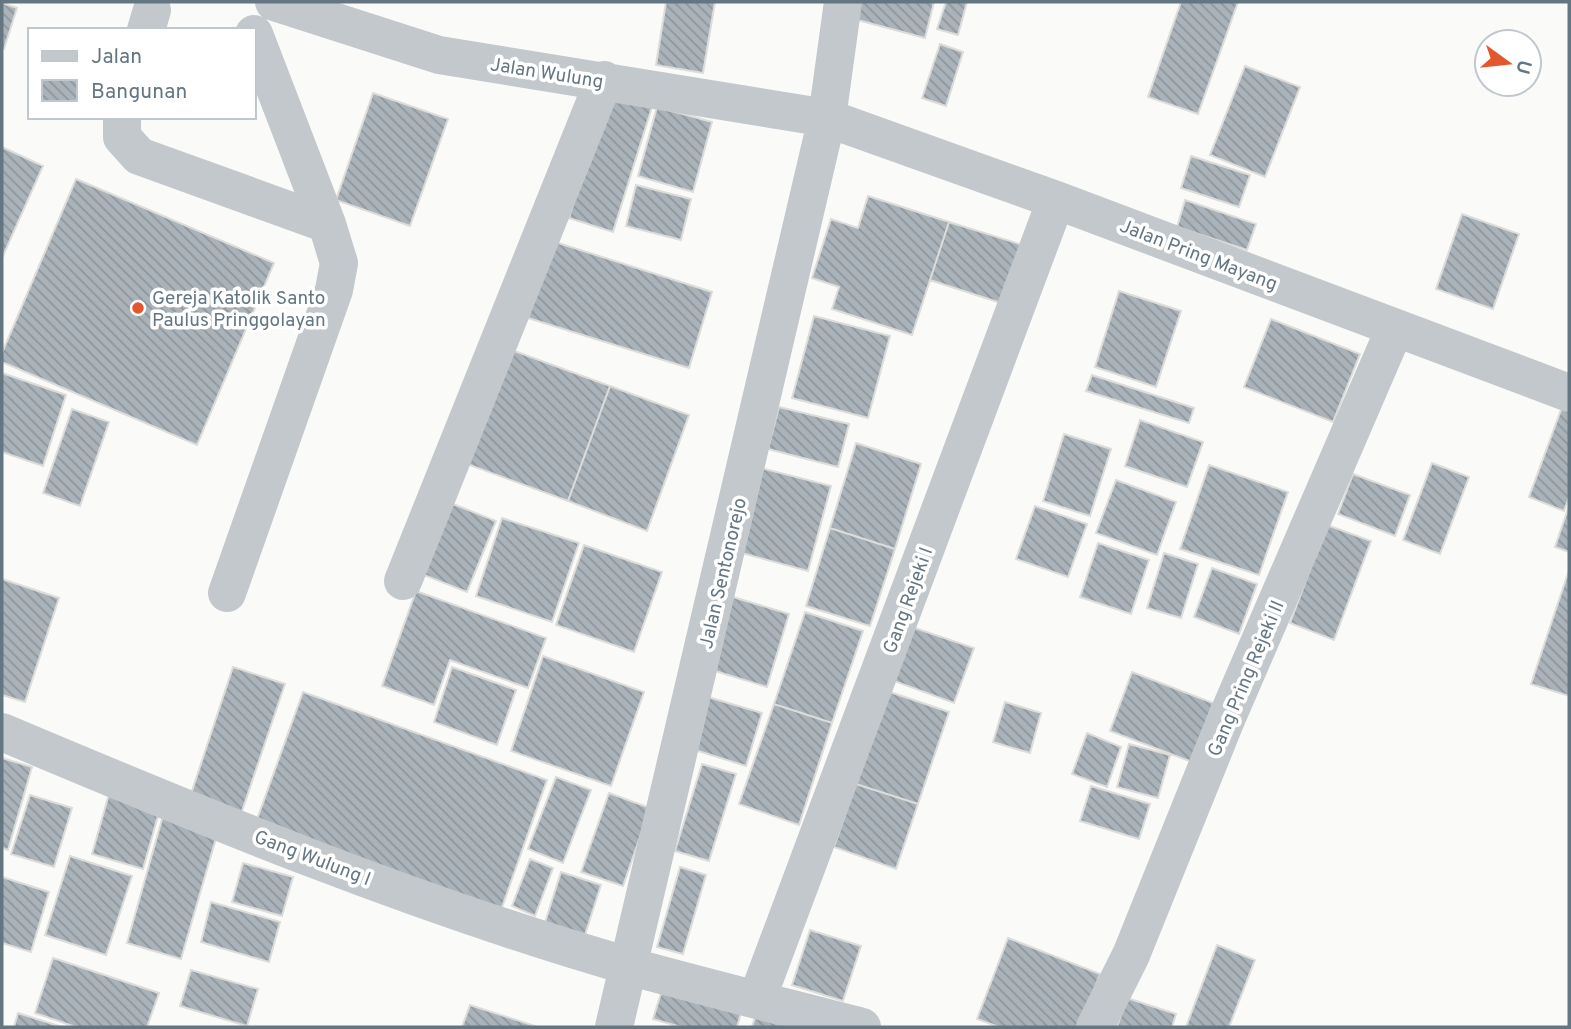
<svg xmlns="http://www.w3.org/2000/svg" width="1571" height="1029" font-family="Overpass,sans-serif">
	<defs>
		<pattern id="building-back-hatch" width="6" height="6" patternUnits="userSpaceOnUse" patternTransform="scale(1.75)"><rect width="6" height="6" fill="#aab3b9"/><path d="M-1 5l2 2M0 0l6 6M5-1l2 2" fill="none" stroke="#8e969c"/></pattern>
	</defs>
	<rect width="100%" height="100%" fill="#fafaf8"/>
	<!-- building -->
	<path fill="url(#building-back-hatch)" stroke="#dcdcda" stroke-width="2" d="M666 2H715L703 73 656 65Z
		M859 2H934L925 38 854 19Z
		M946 2H967L958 35 937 29Z
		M1181 2H1238L1198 114 1148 97Z
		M2 3 17 8 4 49H2Z
		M940 44 963 52 946 106 922 98Z
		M1245 66 1300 87 1265 177 1210 155Z
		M373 93 448 119 410 226 336 200Z
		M607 94 652 107 613 232 569 218Z
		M657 107 712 122 693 192 638 176Z
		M2 147 43 166 2 258Z
		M1191 156 1250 175 1239 207 1181 188Z
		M76 179 274 263 197 445 2 362V353Z
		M636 185 691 199 681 240 626 226Z
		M868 196 949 222 912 335 832 309 839 287 812 278 831 219 858 228Z
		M1185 200 1256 224 1247 250 1177 227Z
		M1462 214 1519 234 1493 309 1436 289Z
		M949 222 1029 247 1010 306 930 280Z
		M552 241 712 292 689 368 528 318Z
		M1119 291 1181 311 1156 387 1095 367Z
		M814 316 890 336 868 418 792 398Z
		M1271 319 1360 354 1333 422 1244 387Z
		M509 349 610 386 568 501 467 464Z
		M2 373 66 395 43 466 2 452Z
		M1092 375 1194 408 1189 423 1086 391Z
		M610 386 689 415 647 531 568 501Z
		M1565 399 1569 400V497L1564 511 1529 497Z
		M779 407 849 424 838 467 768 449Z
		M72 409 109 422 80 506 43 493Z
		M1140 420 1203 442 1187 487 1125 466Z
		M1064 434 1111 449 1090 516 1043 501Z
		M856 443 921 464 895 549 830 528Z
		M1432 463 1469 477 1440 554 1403 540Z
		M1209 465 1288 492 1259 575 1180 549Z
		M753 466 831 486 808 571 731 550Z
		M1353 474 1410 495 1395 536 1338 514Z
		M1116 480 1176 502 1157 555 1096 533Z
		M453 504 496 521 467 592 424 575Z
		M1035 506 1087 524 1068 577 1016 559Z
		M1569 506V552L1555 547Z
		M502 518 579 543 552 622 476 596Z
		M1327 525 1371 541 1334 640 1290 623Z
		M830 528 895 549 870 626 806 606Z
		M1098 543 1149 560 1131 614 1080 597Z
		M584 545 662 572 634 652 556 625Z
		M1164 553 1198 564 1181 618 1147 608Z
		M1212 568 1257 584 1239 634 1194 617Z
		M1569 570V696L1531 684Z
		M2 579 59 598 25 702 2 695Z
		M416 591 546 638 528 688 450 660 434 705 382 686Z
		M733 597 789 614 767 687 712 670Z
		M805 612 863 631 832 723 774 704Z
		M912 627 974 648 954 703 894 681Z
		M543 656 644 692 611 786 511 751Z
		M233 667 285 684 241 814 190 797Z
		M452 667 516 690 497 745 434 722Z
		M1132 672 1213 703 1192 762 1110 731Z
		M887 691 949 712 918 804 856 784Z
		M303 692 547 780 500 913 255 825Z
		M708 697 762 713 746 766 692 749Z
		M1005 702 1041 713 1030 753 993 742Z
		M774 704 832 723 799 825 739 804Z
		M1087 733 1121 747 1107 787 1072 774Z
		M1129 744 1170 755 1158 798 1117 787Z
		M2 758 32 767 8 850 2 848Z
		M702 764 736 774 709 861 675 851Z
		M556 777 591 790 563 863 528 849Z
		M856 784 918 804 896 869 834 847Z
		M1091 786 1150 804 1139 839 1080 821Z
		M609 793 650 808 623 886 581 872Z
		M109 794 160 809 143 869 92 854Z
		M30 795 72 808 54 867 11 854Z
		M164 812 219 828 181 959 127 943Z
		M70 856 132 876 106 955 45 935Z
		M530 859 553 868 535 916 512 906Z
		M243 863 293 877 282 916 232 902Z
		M680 867 706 875 683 954 657 947Z
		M561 872 601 885 582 944 542 932Z
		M2 877 49 892 31 952 2 943Z
		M211 902 280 922 269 962 201 942Z
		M810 930 861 946 843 1001 792 985Z
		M1008 938 1100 974 1080 1027H999L977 1019Z
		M1217 945 1255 960 1229 1027H1186Z
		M53 958 159 993 147 1027H76L35 1013Z
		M191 970 258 989 247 1026 180 1006Z
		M662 990 741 1013 737 1027H681L653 1019Z
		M1127 998 1176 1014 1172 1027H1117Z
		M470 1005 538 1027H462Z
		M757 1011 807 1027H752Z
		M18 1013 62 1027H14Z"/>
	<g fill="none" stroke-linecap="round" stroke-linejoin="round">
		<!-- minor -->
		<path stroke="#c3c8cc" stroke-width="38" d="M274 2 439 55 827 118 1056 200 1569 393
			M146 30 152 10
			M122 117V137L139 156 327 224
			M403 581 604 80
			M227 593 334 290 339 263 327 224 254 34
			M2 732C208 819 416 905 632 967 708 988 785 1007 862 1027
			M757 999 1056 200
			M614 1027 827 118 843 2
			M1095 1027 1131 955 1225 722 1395 328"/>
	</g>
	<!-- markers -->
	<circle fill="#e4572e" stroke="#fff" stroke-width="2.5" cx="138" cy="308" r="7"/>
	<g text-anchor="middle" stroke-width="7" stroke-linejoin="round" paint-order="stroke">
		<!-- street labels -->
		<g font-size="19" fill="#657683" stroke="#fff">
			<text transform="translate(547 72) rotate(9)" y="7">Jalan Wulung</text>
			<text transform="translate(1199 254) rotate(21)" y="7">Jalan Pring Mayang</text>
			<text transform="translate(722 573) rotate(-77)" y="7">Jalan Sentonorejo</text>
			<text transform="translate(907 600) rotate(-70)" y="7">Gang Rejeki I</text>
			<text transform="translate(1245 678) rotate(-67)" y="7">Gang Pring Rejeki II</text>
			<text transform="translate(313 857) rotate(21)" y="7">Gang Wulung I</text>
		</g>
		<!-- poi labels -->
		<g font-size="19" fill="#657683" stroke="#fff" text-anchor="start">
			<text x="152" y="304">Gereja Katolik Santo<tspan x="152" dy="22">Paulus Pringgolayan</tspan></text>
		</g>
	</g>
	<!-- border -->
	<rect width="1571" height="1029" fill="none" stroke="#657683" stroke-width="7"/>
	<!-- legend -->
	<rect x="28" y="28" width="228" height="91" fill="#ffffff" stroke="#c1c8cd" stroke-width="2"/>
	<rect x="42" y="51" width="35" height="10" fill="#c3c8cc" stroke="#c1c8cd" stroke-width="2"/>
	<text x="91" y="63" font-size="21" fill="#657683">Jalan</text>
	<rect x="42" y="80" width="35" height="21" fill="url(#building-back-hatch)" stroke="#c1c8cd" stroke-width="2"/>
	<text x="91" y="98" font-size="21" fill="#657683">Bangunan</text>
	<!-- north arrow -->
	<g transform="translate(1508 63) rotate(105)"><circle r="33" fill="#ffffff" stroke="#c1c8cd" stroke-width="2"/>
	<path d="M0-5L12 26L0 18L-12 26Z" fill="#e4572e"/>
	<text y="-10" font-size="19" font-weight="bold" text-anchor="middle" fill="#657683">U</text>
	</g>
</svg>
